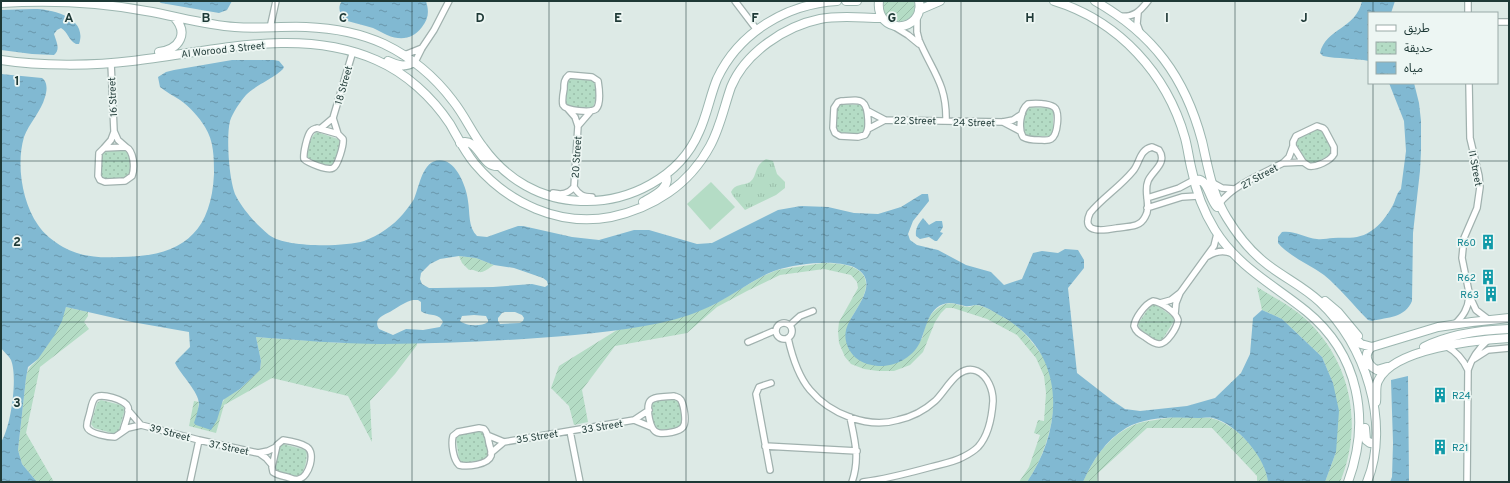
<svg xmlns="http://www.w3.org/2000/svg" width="1510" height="483" font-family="Overpass,'Noto Sans Arabic',sans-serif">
	<defs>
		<pattern id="grass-tufts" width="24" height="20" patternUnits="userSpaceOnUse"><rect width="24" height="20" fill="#b4dcc5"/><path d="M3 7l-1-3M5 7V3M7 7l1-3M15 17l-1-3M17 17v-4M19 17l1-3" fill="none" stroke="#9abeaa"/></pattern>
		<pattern id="park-dots" width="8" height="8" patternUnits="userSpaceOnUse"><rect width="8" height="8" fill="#b4dcc5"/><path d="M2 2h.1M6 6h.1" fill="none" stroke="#9abeaa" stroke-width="1.8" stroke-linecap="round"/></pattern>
		<pattern id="garden-furrows" width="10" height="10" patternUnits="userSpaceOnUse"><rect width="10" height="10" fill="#b4dcc5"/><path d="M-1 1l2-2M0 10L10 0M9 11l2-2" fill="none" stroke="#9abeaa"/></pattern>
		<pattern id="water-ripples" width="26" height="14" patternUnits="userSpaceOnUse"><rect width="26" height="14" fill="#81b9d2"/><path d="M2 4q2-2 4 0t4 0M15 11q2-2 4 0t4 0" fill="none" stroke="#6997ab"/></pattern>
	</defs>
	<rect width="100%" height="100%" fill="#ddeae6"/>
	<!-- grass -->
	<path fill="url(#grass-tufts)" d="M766 159 773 161 777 174 785 182V188L776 195 745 210 733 196 731 192C735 183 743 186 750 182 758 176 753 167 766 159Z"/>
	<!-- park -->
	<path fill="url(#park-dots)" d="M573 77 595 80C598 88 597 102 592 108L570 107 566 103 567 83 568 80Z
		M843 104 862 105 866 108V129L863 133 841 134 837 130V110L840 105Z
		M1030 107 1049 108 1053 110V132L1050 136H1028L1024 133V113L1027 108Z
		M1316 129 1321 130 1323 132 1332 151 1329 155 1312 165 1305 161 1296 143 1299 138Z
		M317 132 338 139 341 143 334 163 330 166 309 160C304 154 310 136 317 132Z
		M106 150 127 151C131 158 132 171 128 178L105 180 101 177C100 169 98 155 106 150Z
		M1155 304 1173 317 1174 321 1162 340C1154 343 1140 332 1138 324L1150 306Z
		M674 398 680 403 682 425 677 428 657 430 653 426 651 404 655 401Z
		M101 400 121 405 125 409 119 430 115 434 94 428 91 424 97 403Z
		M479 431 484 433 485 436 488 456 484 460 462 463 459 459 456 438 460 435Z
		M283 444 306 450C308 457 305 472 299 477L275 471C274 463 276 449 283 444Z"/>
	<!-- garden -->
	<path fill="url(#garden-furrows)" d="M884 1H914C921 27 878 29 884 1Z
		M459 256 476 258 494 265C490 267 486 271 482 272 478 273 474 269 469 270L462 263Z
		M823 263C845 263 876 267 863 297 859 307 852 315 848 325L922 339C925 326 928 313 941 306 953 299 960 308 970 307 972 306 974 305 976 305 986 306 998 314 1006 319 1016 324 1024 332 1031 341 1038 350 1045 358 1049 369 1062 402 1047 454 1027 482H1019L1029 467 1040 435 1034 433 1038 420 1044 421 1046 393 1044 376 1036 358 1017 335 987 319 953 308H946L941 313 935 322 923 352 910 365 894 371H878L864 369 851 364 845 357 839 343 838 331 839 322 858 288 857 282 851 275 824 269 780 275 747 291 717 307 687 333 615 346 582 390 588 422 574 425 569 406 551 388 559 366 617 330 663 322 692 313 713 305 761 277 777 270Z
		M1257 287C1275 298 1295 308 1310 323 1352 366 1363 427 1340 482H1325L1336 452 1333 383 1322 357 1282 319 1262 310Z
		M66 307 88 312V316L84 322 89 329 40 367 26 433 54 482H37L22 464 18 450 26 378C29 363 32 368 39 357 50 342 61 325 66 307Z
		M256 337 341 343H417V345L395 374 370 401 372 442 348 396 272 378 224 405 216 433 189 426 194 401 199 402 198 408 221 405 225 398 240 389 260 370 261 361Z
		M1174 417C1185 418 1204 416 1214 419 1238 426 1266 456 1268 482H1257V476L1212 428H1147L1098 473 1097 482H1083C1094 456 1114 429 1143 422 1153 420 1164 419 1174 417Z"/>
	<!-- pitch -->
	<path fill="#b4dcc5" d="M711 182 735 207 710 230 687 204Z"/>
	<!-- water -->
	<path fill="url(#water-ripples)" fill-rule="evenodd" d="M158 1H232L227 10 219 13 161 3Z
		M342 1H426C429 11 429 18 422 27 413 39 401 41 387 35 382 33 378 30 373 28 364 25 353 23 344 20 340 14 337 7 342 1Z
		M1362 1H1395L1391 13H1369V61C1354 58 1338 59 1323 56L1320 53C1326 28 1356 29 1362 1Z
		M34 9C53 9 88 18 79 44H76C69 41 68 32 61 28L57 30 54 34C56 41 61 49 54 55L32 54 1 50V10Z
		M232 60H274L279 61 284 67C282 74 254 86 246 95 240 102 233 112 230 121 226 137 229 181 236 196 243 210 257 225 269 235 286 248 344 247 364 241 378 236 394 225 403 214 407 209 411 204 414 199 420 185 423 155 445 161 458 165 467 189 468 201 470 213 468 227 477 236L487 237 518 226H523L572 237 599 240 634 230H649L697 244 712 243 778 210 801 206 828 207 854 213 878 214 901 207 922 194H928L929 201 913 221 908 234 910 240 917 245 938 250 966 265 991 272 1004 285 1022 279 1033 253 1042 251 1058 253 1065 249 1078 250 1084 260V268L1068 288 1077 373 1113 401 1125 409 1140 411 1187 406 1215 398 1241 373 1250 354 1253 318 1262 310 1282 319 1322 357 1333 383 1339 411 1336 452 1325 482H1268C1266 458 1237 424 1213 418 1208 417 1202 418 1198 418 1175 417 1147 416 1126 428 1106 440 1092 461 1083 482H1027C1065 426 1066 351 1001 316 994 312 984 305 976 305 972 305 969 307 965 306 960 305 955 303 949 303 929 305 927 325 921 340 914 357 896 367 878 366 868 365 859 362 853 355 847 348 844 339 846 330 850 313 879 287 860 271 853 265 843 264 834 263 815 262 792 265 774 271 754 279 736 293 717 303 700 312 679 319 660 323 615 332 569 336 524 339 477 342 429 344 382 344 340 344 298 340 256 337L261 361 260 370 240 389 223 400 217 420 211 430 196 425 194 423C196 417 198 410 199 404 199 392 181 375 175 363L178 359 190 347 189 332 132 322 66 307 62 321 54 336 38 359 28 367 26 378 18 450 22 464 37 482H1V442C11 427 18 377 11 360 9 356 4 352 1 348V74L42 78C48 82 47 91 45 97 41 112 29 123 24 137 16 164 22 202 38 225 44 234 53 241 63 247 81 257 99 258 119 257 178 257 211 237 214 174 214 158 214 141 205 127 199 117 190 107 180 100 174 96 166 92 160 87L158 77 166 72 174 70ZM459 256 476 258 494 265 514 268 543 278 547 281 548 285 545 287 532 284 493 287 437 288H429L422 284 420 279 421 273 430 264 440 259ZM413 300H418L421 302V311C428 317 439 312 443 322L440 327 423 330 406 329 393 335 379 329C372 317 386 315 393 310 400 306 405 302 413 300ZM505 312H515L522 315 524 318 523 321 520 323 500 324 498 321V318L502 313ZM474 315 486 316 488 320V322C481 327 466 326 460 321L462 316Z
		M1389 83H1414L1419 103 1421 121V151L1420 171 1413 233 1412 301C1405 318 1388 317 1372 321L1368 320C1353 305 1340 288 1324 275 1309 264 1290 257 1278 243V237L1282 232C1294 230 1305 238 1317 239 1322 240 1328 238 1333 238 1347 237 1358 240 1371 231 1380 226 1388 214 1393 205 1396 199 1396 194 1401 189L1406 151 1404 121Z
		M923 218 929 225 936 221H942L943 227 940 232 943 233 937 241H935L929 237 920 239 916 236C915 228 919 223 923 218Z
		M1408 376 1409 482H1390L1392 477 1393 443 1391 380Z"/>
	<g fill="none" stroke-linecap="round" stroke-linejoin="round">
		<defs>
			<path id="street" d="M735 1 757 30
				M1468 1V13
				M1138 13 1137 24 1140 32
				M917 16V32L919 40C932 71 947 84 946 121
				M1119 16C1134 18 1140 11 1148 1
				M1497 22H1509
				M895 27 908 35 919 44
				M270 28 276 1
				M402 55 407 54 422 48
				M414 62 416 60 422 48 434 30 449 1
				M111 63 114 131 118 140 126 147
				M569 75 592 77 598 81C599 87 601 104 596 109 591 113 566 111 563 105 562 101 563 94 564 89 564 83 564 79 569 75Z
				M1469 83 1470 138 1479 176 1480 187 1477 208 1464 238 1462 258 1470 297 1476 310 1489 320
				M841 101C860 100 867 97 868 120 868 126 869 130 865 135L858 137 840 136 835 133 833 128 834 108 838 102Z
				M1028 104C1034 103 1048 103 1054 107 1060 111 1058 135 1051 139 1048 141 1043 140 1039 140 1033 140 1028 140 1023 137 1018 129 1020 110 1028 104Z
				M568 109 575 117 578 126 574 187C579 195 583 197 592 197
				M868 111 885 120 1003 122 1013 120 1022 114
				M1003 122 1020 131
				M578 126 591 111
				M1317 126 1323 128 1325 130 1334 147V154C1330 161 1317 167 1309 166L1303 162 1293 146V142L1296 136Z
				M317 128 338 134 343 139C344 144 338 166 333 168 328 171 308 163 304 159 303 154 307 135 311 131 313 129 314 129 317 128Z
				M320 129 333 118
				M868 129 885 120
				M338 134 333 118 353 51
				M126 147C134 151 135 168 132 176L125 181 105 182 100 180 98 176 99 153 104 148Z
				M1152 147 1159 150C1168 163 1152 171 1148 181 1143 193 1152 206 1145 217 1143 221 1139 224 1136 225 1130 227 1123 227 1117 228 1106 230 1080 235 1090 213 1102 198 1120 187 1133 171 1140 163 1139 150 1152 147Z
				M104 148 111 140 114 132
				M1283 163 1303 162
				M1211 182 1222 188 1234 189
				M553 193C562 195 568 194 574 187
				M1147 198 1179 188 1194 180
				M1219 204C1233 185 1262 174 1283 163L1289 157 1293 146
				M1147 208 1182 197 1198 196
				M1208 256C1216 251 1225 250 1233 254
				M1153 301C1161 302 1176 312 1178 320 1177 328 1167 344 1159 344 1154 344 1149 340 1145 337 1140 334 1136 332 1134 326 1135 318 1145 304 1153 301Z
				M1160 303 1171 300 1180 293 1214 246 1217 234
				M1175 314 1176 303 1180 293
				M776 331a8 8 0 1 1 16 0a8 8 0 1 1-16 0Z
				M1455 324C1463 316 1468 309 1469 297
				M790 325 800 316 813 311
				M788 338C792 356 798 376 810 390 830 414 868 429 898 420 912 417 925 410 935 401 946 391 958 363 977 371 988 376 993 390 993 401 992 416 989 435 978 447 974 451 969 454 963 457 954 462 942 464 931 467 909 473 887 479 863 482
				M748 342 776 330
				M1446 346C1457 352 1463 359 1468 370
				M1474 359 1488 350 1509 348
				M674 396C677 397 679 397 681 400 684 406 687 422 683 427 679 432 665 434 659 433 649 432 646 406 650 401 654 396 667 397 674 396Z
				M128 410 141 425
				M850 417C855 441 860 458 852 482
				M634 420 651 427
				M479 428 484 429C488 433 488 438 489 443 490 447 492 452 491 456 488 465 467 467 459 465 453 459 451 444 453 436L458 432Z
				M123 431C124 425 130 414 128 407 126 400 100 392 95 398 92 401 91 408 90 412 89 417 86 423 87 427 89 434 109 437 115 437L128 428 141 425 199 440 258 453 268 451 276 447
				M570 431 580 482
				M487 435 504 442
				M283 440C290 441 301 443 307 447 316 453 309 477 299 479 295 481 291 478 287 477 282 476 277 475 273 472L272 467 277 445Z
				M765 446 857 451
				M259 453 266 458 272 465
				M491 453 504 442 634 420 649 410
				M770 470 756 394 759 387 771 383
				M190 482 199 440
				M1467 482 1468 370C1472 357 1478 349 1488 340"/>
			<path id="secondary" d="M846 1H857
				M879 1C875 36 925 33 919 1
				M1054 1C1119 21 1167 74 1185 138 1188 149 1189 160 1192 171 1196 192 1204 212 1215 230 1238 267 1274 285 1306 311 1359 354 1371 420 1348 482
				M1095 1C1153 34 1185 77 1202 141 1208 167 1212 194 1227 218 1238 236 1252 253 1268 265 1285 278 1304 287 1320 302 1365 344 1391 423 1367 482
				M1 3C49 0 98 2 146 11 176 16 205 25 235 27 259 29 282 26 306 27 332 28 360 33 384 44 411 57 435 77 453 101 465 116 472 133 483 147 506 179 541 200 581 201 629 203 680 177 699 132 707 115 710 96 717 79 739 32 787 4 837 1
				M919 10 940 1
				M159 52C180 49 189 33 174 17
				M1 60C40 66 93 66 132 61 211 52 299 26 376 60 406 73 432 97 450 124 458 138 465 152 475 164 508 203 559 227 611 217 653 208 689 185 710 146 720 128 724 107 731 87 745 53 785 26 820 19 840 15 862 18 882 18
				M388 61C397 65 405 68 414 62
				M460 143C479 136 480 168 499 166
				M1194 180C1208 176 1209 199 1217 207
				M643 202C653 196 671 188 666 175
				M1325 301 1338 312 1358 336
				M1350 334 1361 344 1372 347 1438 327 1472 322 1509 318
				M1372 347C1362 354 1368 366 1377 370L1387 367
				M1424 347C1450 334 1480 330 1509 329
				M1376 402C1377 395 1375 387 1378 381 1393 348 1477 340 1509 338
				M1365 428 1366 440 1370 443 1375 442"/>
		</defs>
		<!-- street casing -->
		<use href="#street" stroke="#a0b1ae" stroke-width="8"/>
		<!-- secondary casing -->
		<use href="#secondary" stroke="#9cb6b0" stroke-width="10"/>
		<!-- street -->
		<use href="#street" stroke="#fff" stroke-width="5.5"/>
		<!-- secondary -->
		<use href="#secondary" stroke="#fff" stroke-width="8"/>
	</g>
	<!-- grid -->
	<path fill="none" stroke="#1e3936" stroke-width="1" stroke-opacity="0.55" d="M137 1V482M275 1V482M412 1V482M549 1V482M686 1V482M824 1V482M961 1V482M1098 1V482M1235 1V482M1373 1V13M1373 83V482M1 161H1509M1 322H1509"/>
	<!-- icons -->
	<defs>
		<symbol id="building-bare" viewBox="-9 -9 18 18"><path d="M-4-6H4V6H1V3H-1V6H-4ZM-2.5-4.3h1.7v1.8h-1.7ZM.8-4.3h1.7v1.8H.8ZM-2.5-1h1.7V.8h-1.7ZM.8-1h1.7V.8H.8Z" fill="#0f9aa8" stroke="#edf6f3" stroke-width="2.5" paint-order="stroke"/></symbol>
	</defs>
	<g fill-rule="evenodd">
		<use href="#building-bare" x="1477" y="231" width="22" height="22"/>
		<use href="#building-bare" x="1477" y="266" width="22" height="22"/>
		<use href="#building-bare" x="1480" y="283" width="22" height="22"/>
		<use href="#building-bare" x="1429" y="384" width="22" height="22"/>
		<use href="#building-bare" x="1429" y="436" width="22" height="22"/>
	</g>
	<g text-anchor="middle" stroke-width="3.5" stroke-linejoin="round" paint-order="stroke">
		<!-- street labels -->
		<g font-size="10" fill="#1e3936" stroke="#edf6f3">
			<text transform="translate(223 49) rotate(-6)" y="4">Al Worood 3 Street</text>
			<text transform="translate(343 85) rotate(-74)" y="4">18 Street</text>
			<text transform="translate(112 97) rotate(-93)" y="4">16 Street</text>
			<text transform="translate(915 120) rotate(1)" y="4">22 Street</text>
			<text transform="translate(974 122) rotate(1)" y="4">24 Street</text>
			<text transform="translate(576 157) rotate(-86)" y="4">20 Street</text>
			<text transform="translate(1476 168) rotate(79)" y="4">I1 Street</text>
			<text transform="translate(1259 176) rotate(-29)" y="4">27 Street</text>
			<text transform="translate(602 426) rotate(-9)" y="4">33 Street</text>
			<text transform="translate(170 432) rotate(15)" y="4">39 Street</text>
			<text transform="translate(537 436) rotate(-9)" y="4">35 Street</text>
			<text transform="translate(229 447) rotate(12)" y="4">37 Street</text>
		</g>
		<!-- culture labels -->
		<g font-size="10" fill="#0d838f" stroke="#edf6f3" text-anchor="end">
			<text x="1476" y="246">R60</text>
			<text x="1476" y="281">R62</text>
			<text x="1479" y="298">R63</text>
			<text x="1452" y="399" text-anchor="start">R24</text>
			<text x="1452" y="451" text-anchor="start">R21</text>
		</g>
	</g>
	<g font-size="13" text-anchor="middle" font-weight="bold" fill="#1e3936" stroke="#edf6f3" stroke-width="3.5" stroke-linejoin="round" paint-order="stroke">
		<text x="69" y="22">A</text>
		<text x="206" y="22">B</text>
		<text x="343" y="22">C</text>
		<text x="480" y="22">D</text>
		<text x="618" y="22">E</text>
		<text x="755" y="22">F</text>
		<text x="892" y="22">G</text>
		<text x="1030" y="22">H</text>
		<text x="1167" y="22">I</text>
		<text x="1304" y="22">J</text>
		<text x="17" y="85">1</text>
		<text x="17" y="246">2</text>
		<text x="17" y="407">3</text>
	</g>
	<!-- border -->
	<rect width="1510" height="483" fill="none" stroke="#1e3936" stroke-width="4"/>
	<!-- legend -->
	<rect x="1368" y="12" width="130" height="72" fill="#edf6f3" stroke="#9aaaa7"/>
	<rect x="1376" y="25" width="20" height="6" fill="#ffffff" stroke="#9aaaa7"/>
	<text x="1404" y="32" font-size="12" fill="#1e3936">طريق</text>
	<rect x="1376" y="42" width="20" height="12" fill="url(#park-dots)" stroke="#9aaaa7"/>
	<text x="1404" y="52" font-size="12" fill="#1e3936">حديقة</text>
	<rect x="1376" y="62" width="20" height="12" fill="url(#water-ripples)" stroke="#9aaaa7"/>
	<text x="1404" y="72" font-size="12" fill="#1e3936">مياه</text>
</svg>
